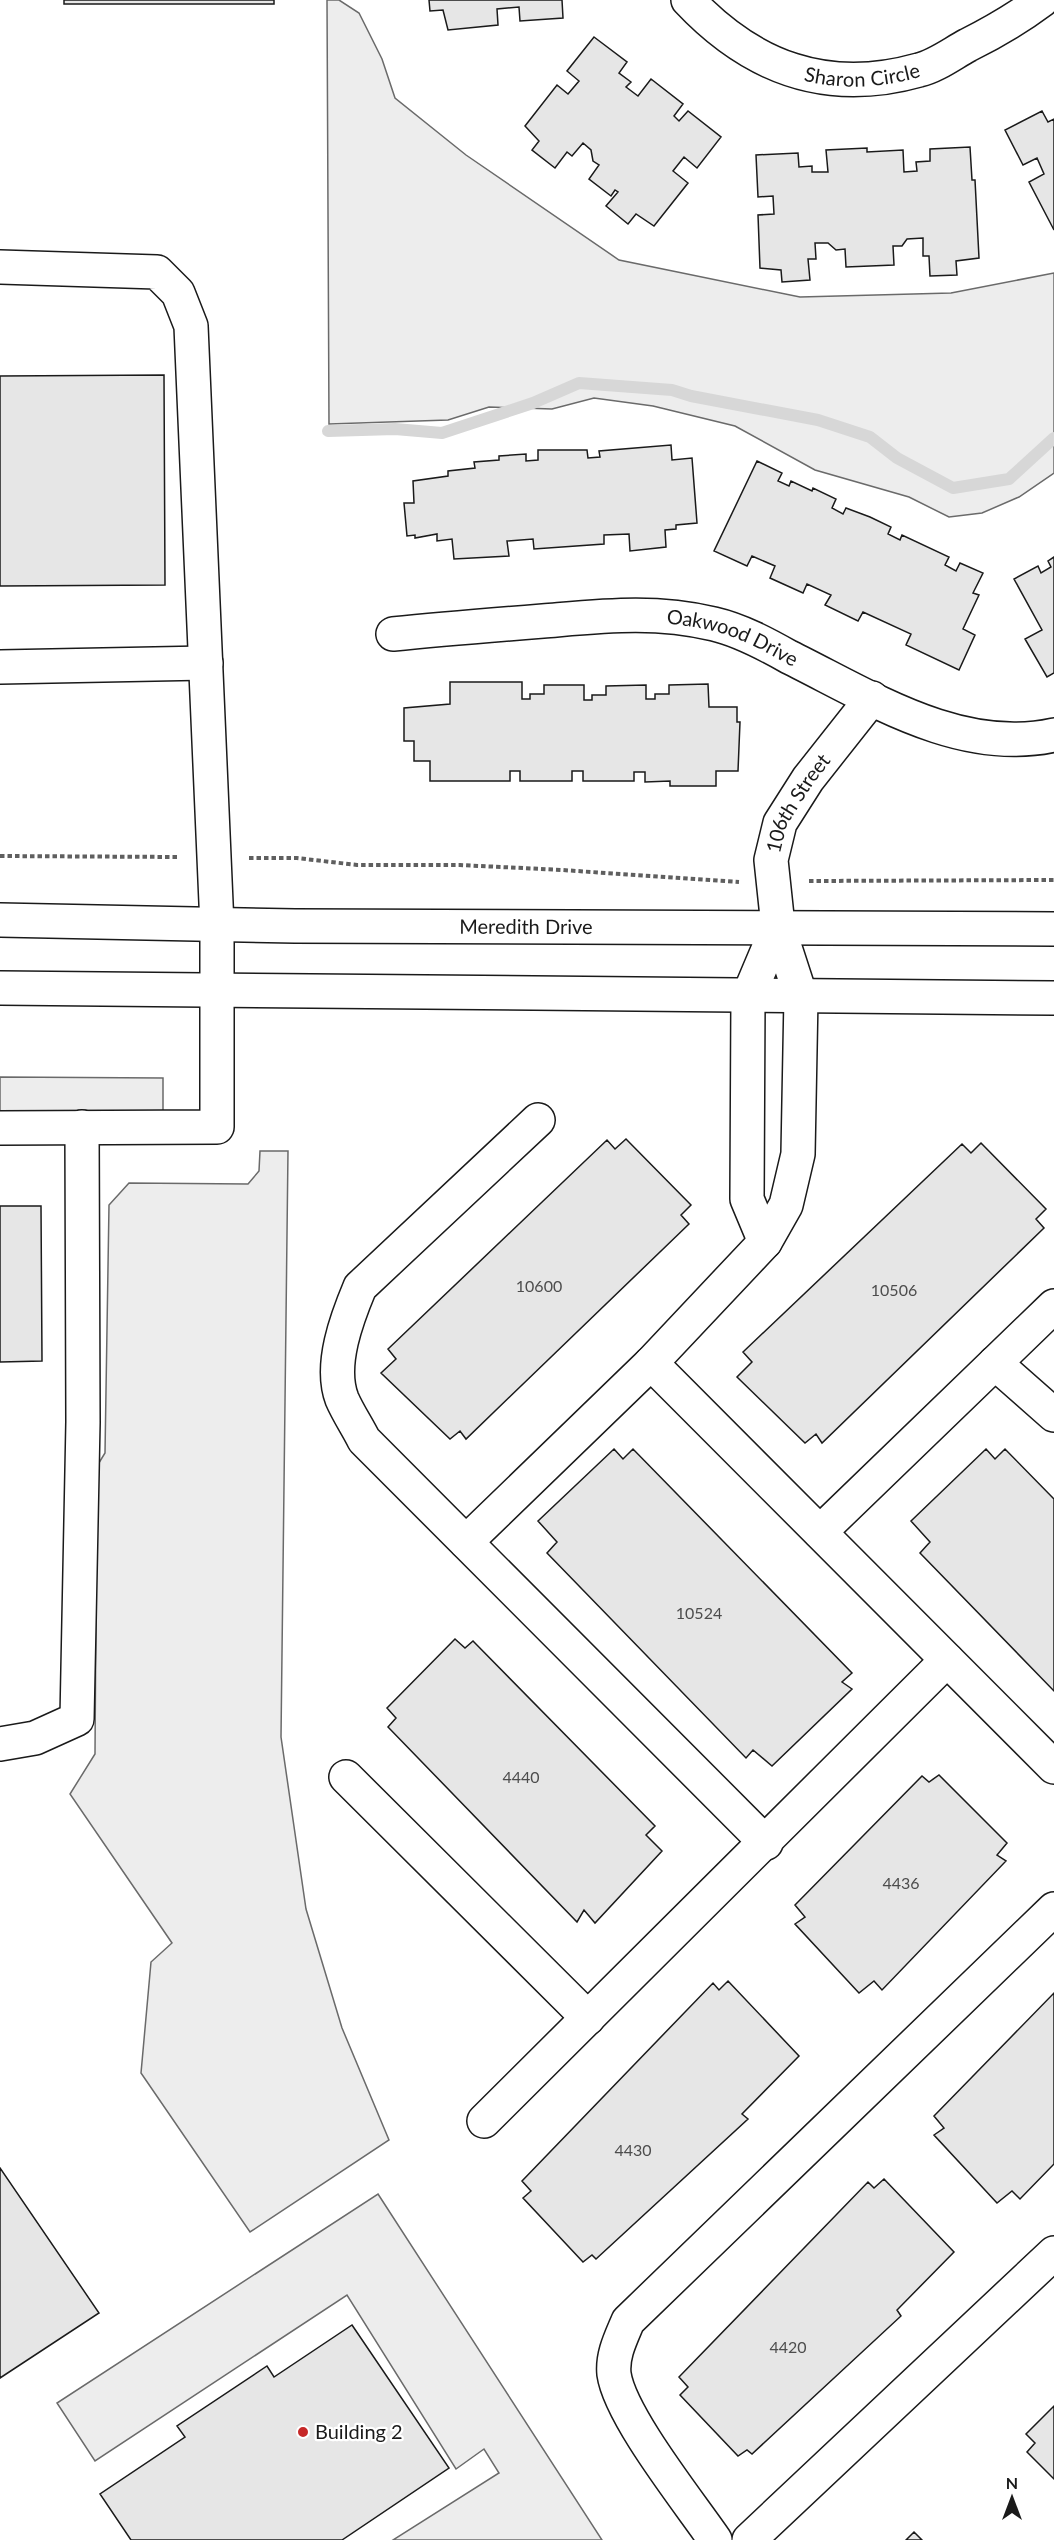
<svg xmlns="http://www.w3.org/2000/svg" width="1054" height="2540" font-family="Lato,sans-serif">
	<rect width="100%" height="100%" fill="#fff"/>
	<!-- built -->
	<path fill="#ededed" stroke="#6a6a6a" stroke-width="1.5" d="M327 0H339L359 13 382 59 395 98 466 155 619 260 800 297 951 293 1054 273V473L1019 497 982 513 949 517 909 497 815 470 735 426 653 406 594 398 552 409 489 407 448 420 329 424Z
		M0 1077 163 1078V1127L0 1128Z
		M260 1151H288L281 1737 306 1909 342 2028 389 2140 250 2232 141 2073 151 1962 172 1943 70 1794 95 1754 97 1466 105 1453 109 1205 129 1183 248 1184 259 1171Z
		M378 2194 602 2540H393L499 2473 484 2449 456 2469 347 2295 95 2461 57 2403Z"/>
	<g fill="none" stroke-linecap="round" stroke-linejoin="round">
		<!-- stream -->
		<path stroke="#d7d7d7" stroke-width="12" d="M328 431 395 429 442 433 533 403 579 383 672 390 691 396 818 420 870 437 897 458 953 488 1009 479 1054 438"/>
	</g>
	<!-- building -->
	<path fill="#e6e6e6" stroke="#1a1a1a" stroke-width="1.5" d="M64 0H274V4H64Z
		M429 0H562L563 18 520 21 519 7 497 9 498 25 448 30 443 10 430 11Z
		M594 37 627 62 619 73 631 82 626 87 638 96 651 79 683 104 674 116 679 121 688 111 721 137 697 168 684 157 673 171 688 183 654 226 636 214 628 224 606 206 618 192 615 190 611 196 589 179 599 165 593 161 591 150 583 143 572 156 567 152 555 168 532 150 539 141 525 126 557 85 568 94 579 81 567 71Z
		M1042 111 1048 122 1054 119V230L1029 182 1044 174 1037 158 1023 165 1005 130Z
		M970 147 972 180H975L979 258 956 261 957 275 930 276 929 256H923V238L907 239 902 246H893L894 265 846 267 845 249 836 250 828 243H815L816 259H808L810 280 782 282 781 270 760 268 758 215 774 214 773 196 758 197 756 155 798 153 799 167 812 166V172H828L826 150 867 148V152L903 150 904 172 917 171 916 162 930 161V149Z
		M164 375 165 585 0 586V376Z
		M671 445 672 460 692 458 697 523 676 525V529L665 530 666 547 630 551 629 534 604 535V544L534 549 533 539 507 541 509 556 454 559 452 539 437 541V534L415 538V535L407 536 404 503H414L413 481 448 476V471L475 468 474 462 499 460V456L526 454V461L538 460V450H587L588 458 600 457 599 451Z
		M757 461 782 473 778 481 789 486 791 481 812 491 813 488 836 499 832 508 843 514 846 508 870 517 891 527 888 534 900 540 902 535 949 557 945 565 956 571 960 563 983 573 973 593 979 595 963 629 975 635 959 670 906 645 911 634 863 612 858 621 825 605 831 595 807 584 803 593 770 578 775 566 752 556 747 566 714 551Z
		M1054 557V673L1047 677 1025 639 1042 630 1014 579 1038 566 1041 573 1051 567 1048 561Z
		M450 682H522V699H530V694H544V685H584V700H592V695H606V686L646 685V699H655V694H669V685L708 684 709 707H737V722H740L738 771H716V786H670V781L645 782V772H634V781H583V771H572V781H520V771H510V781H430V761H414V741H404V708L450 704Z
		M626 1139 691 1205 681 1215 689 1224 466 1439 460 1431 450 1439 381 1373 396 1359 388 1349 607 1140 615 1149Z
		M981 1143 1046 1209 1036 1219 1044 1228 822 1443 816 1434 805 1443 737 1377 752 1362 743 1352 962 1144 971 1153Z
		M0 1206H41L42 1361 0 1362Z
		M614 1449 623 1459 633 1449 852 1673 842 1682 852 1689 772 1766 753 1750 746 1758 547 1553 557 1542 538 1521Z
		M986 1449 995 1459 1005 1449 1054 1499V1691L920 1553 930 1542 911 1521Z
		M455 1639 465 1648 473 1641 655 1826 646 1835 662 1851 595 1923 584 1910 577 1922 388 1727 396 1718 387 1708Z
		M939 1775 1007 1843 997 1855 1006 1861 882 1990 874 1981 859 1993 795 1924 805 1917 795 1905 922 1776 929 1782Z
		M728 1981 799 2056 742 2114 748 2119 596 2259 592 2255 583 2262 523 2198 531 2191 522 2181 713 1983 719 1990Z
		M1054 1993V2164L1020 2199 1012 2191 997 2203 934 2135 944 2128 934 2116Z
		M0 2168 99 2313 0 2378Z
		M884 2179 954 2252 897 2310 901 2316 752 2454 747 2450 738 2456 680 2395 688 2387 679 2377 868 2182 874 2188Z
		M352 2325 449 2468 342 2540H131L100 2494 185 2437 177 2426 267 2366 274 2377Z
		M1054 2406V2479L1027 2452 1035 2443 1026 2434Z
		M914 2532 922 2540H906Z"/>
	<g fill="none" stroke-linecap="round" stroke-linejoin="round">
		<defs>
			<g id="minor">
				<path id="s1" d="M688 0C752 68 827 96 919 70 936 66 953 53 968 45 994 32 1018 18 1042 0"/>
				<path d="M0 267 157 272 178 293 191 326 217 926V1127L0 1128"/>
				<path id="s2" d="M393 634C443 629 493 625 543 621 604 616 654 610 714 624 740 630 766 644 789 657 870 697 960 756 1054 735"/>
				<path d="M0 667 206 663"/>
				<path d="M538 1120 360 1287C347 1318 329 1365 342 1399 348 1413 357 1426 364 1440L766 1843"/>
				<path d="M765 1242 747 1199 748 997 778 926"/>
				<path d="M651 1363 1054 1767"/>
				<path d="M995 1363 1054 1415"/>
				<path d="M820 1532 1054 1306"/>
				<path id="s3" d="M466 1542 651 1363 765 1242 786 1205 798 1154 801 997 778 926 771 860 780 823 808 779 872 698"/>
				<path d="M0 1744 35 1738 77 1719 83 1422 82 1127"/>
				<path d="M346 1777 588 2018"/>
				<path d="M484 2121 947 1660"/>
				<path d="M715 2540C689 2502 620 2416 614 2374 612 2355 621 2338 628 2321L1054 1909"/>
				<path d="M749 2540 1054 2253"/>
			</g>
			<g id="major">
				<path id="s4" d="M0 920 295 926 1054 929"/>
				<path d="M0 988 1054 998"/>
			</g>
		</defs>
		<!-- minor casing -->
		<use href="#minor" stroke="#1a1a1a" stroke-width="36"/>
		<!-- major casing -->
		<use href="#major" stroke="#1a1a1a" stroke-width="36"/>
		<!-- path -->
		<path stroke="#5f5f5f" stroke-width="4" stroke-dasharray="4.5 3" stroke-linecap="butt" d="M0 856 179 857
			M249 858H297L357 865H460L562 870 739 882
			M809 881 1054 880"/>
		<!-- minor -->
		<use href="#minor" stroke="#fff" stroke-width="33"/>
		<!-- major -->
		<use href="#major" stroke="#fff" stroke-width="33"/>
	</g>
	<!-- markers -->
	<circle fill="#c62828" stroke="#fff" stroke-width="2" cx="303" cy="2432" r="6"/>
	<g text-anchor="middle" stroke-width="4.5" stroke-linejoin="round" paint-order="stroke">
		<!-- number labels -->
		<g font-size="16" fill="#4d4d4d">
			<text x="539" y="1292">10600</text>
			<text x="894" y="1296">10506</text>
			<text x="699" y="1619">10524</text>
			<text x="521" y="1783">4440</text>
			<text x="901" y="1889">4436</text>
			<text x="633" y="2156">4430</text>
			<text x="788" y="2353">4420</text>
		</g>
		<!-- street labels -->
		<g font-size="20" fill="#1a1a1a" stroke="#fff">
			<text dy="7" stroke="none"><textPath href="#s1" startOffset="198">Sharon Circle</textPath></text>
			<text dy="7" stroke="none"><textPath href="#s2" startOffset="344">Oakwood Drive</textPath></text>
			<text dy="7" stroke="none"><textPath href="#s3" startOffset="880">106th Street</textPath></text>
			<text dy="7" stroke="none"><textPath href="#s4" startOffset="526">Meredith Drive</textPath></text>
		</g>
		<!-- poi labels -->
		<g font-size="20" fill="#1a1a1a" stroke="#fff" text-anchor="start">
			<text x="315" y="2439">Building 2</text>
		</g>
	</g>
	<!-- north arrow -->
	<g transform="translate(1012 2498)" stroke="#ffffff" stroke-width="4.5" paint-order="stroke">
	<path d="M0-4.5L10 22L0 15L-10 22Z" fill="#1a1a1a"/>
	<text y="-9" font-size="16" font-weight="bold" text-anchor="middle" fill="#1a1a1a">N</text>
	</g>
</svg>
